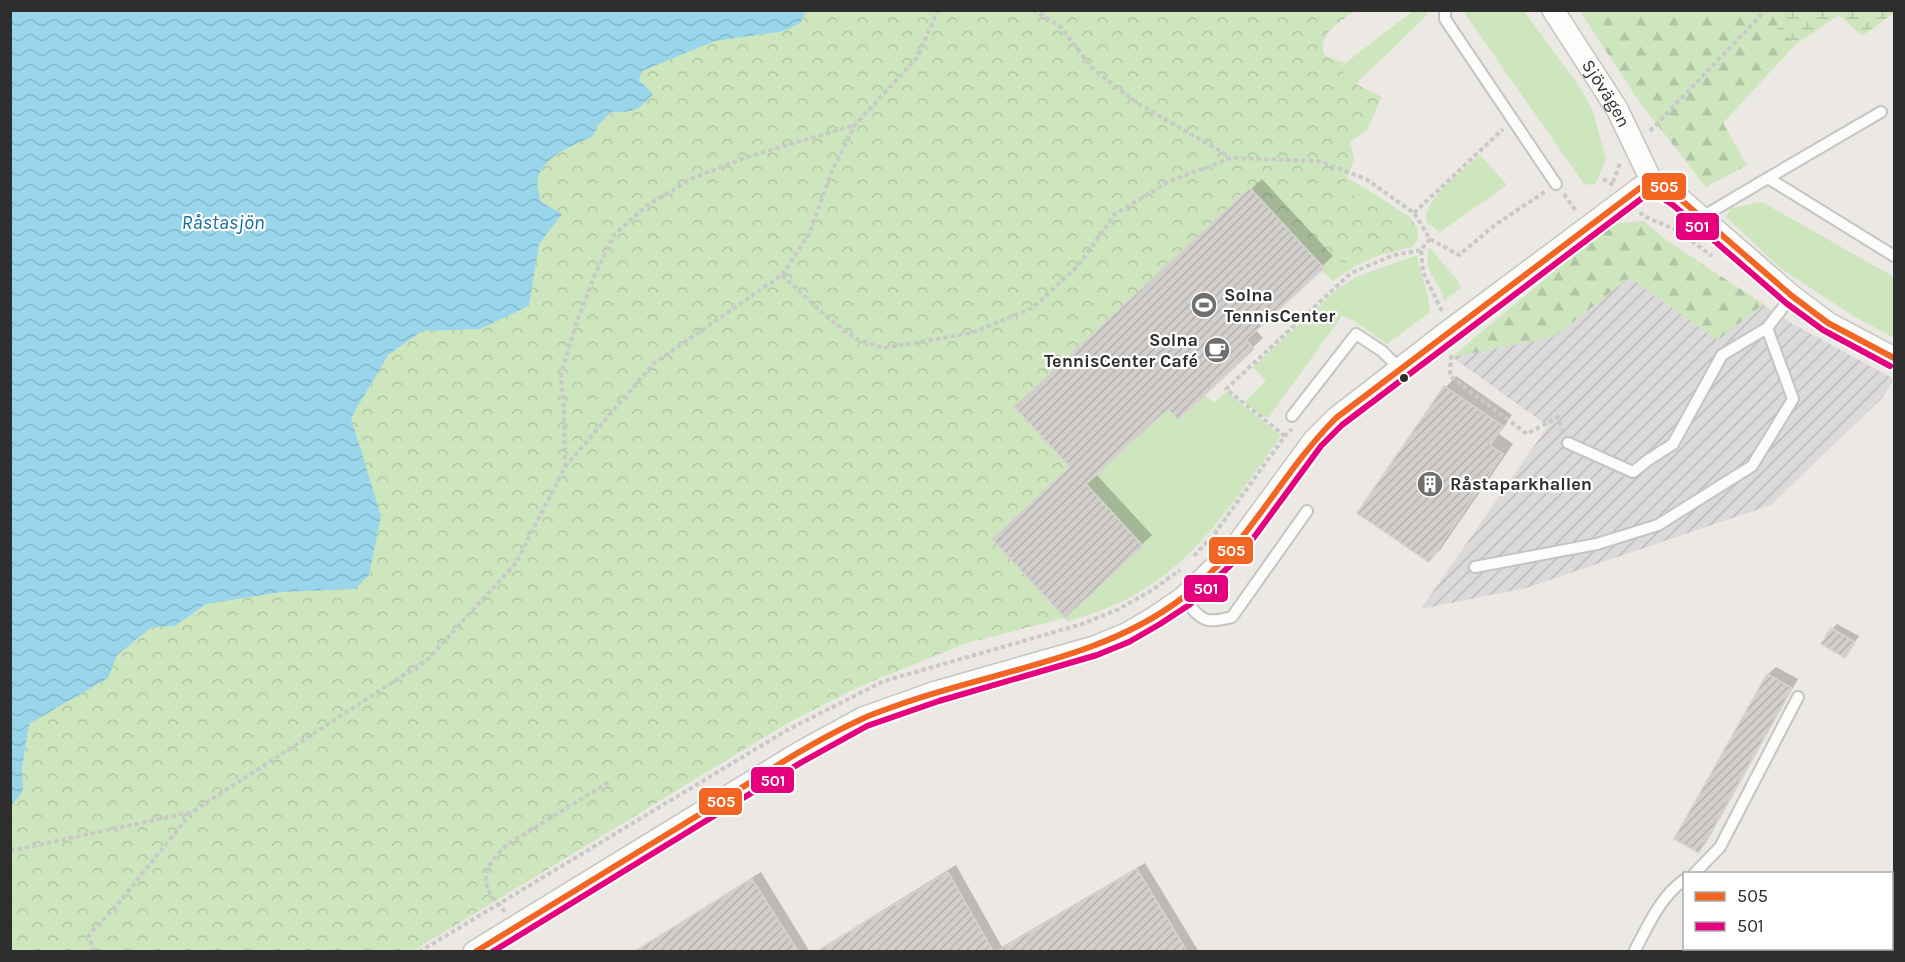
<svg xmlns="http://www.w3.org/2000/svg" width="1905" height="962" font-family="Karla,sans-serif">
	<defs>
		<pattern id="industrial-furrows" width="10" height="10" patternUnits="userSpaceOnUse" patternTransform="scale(1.5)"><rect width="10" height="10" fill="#dcd9db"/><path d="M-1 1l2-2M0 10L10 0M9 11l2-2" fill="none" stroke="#bdbbbc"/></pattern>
		<pattern id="forest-firs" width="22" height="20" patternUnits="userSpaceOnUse" patternTransform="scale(1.5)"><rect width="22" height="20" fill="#cee6be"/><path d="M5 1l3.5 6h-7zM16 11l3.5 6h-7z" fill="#b1c6a4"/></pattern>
		<pattern id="wetland-marsh" width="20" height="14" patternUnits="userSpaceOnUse" patternTransform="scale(1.5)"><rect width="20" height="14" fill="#cee6be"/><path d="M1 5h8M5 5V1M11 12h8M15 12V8" fill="none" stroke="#b1c6a4"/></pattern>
		<pattern id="park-crowns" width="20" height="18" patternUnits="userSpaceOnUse" patternTransform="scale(1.5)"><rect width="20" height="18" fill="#cee6be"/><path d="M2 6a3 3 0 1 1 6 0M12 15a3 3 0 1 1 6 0" fill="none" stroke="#b1c6a4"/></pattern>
		<pattern id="water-waves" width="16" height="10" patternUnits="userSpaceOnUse" patternTransform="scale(1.5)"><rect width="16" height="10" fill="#99d6ec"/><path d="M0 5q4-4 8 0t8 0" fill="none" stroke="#84b8cb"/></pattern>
		<pattern id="building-hatch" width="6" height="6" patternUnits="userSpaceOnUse" patternTransform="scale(1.5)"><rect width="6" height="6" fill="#d1cecb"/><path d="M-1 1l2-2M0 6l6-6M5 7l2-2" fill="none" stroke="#b4b1af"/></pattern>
	</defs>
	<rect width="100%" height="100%" fill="#ece8e4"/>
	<!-- industrial -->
	<path fill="url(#industrial-furrows)" d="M1644 221 1666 240 1791 323 1894 379 1888 389 1882 398 1771 505 1526 588 1421 609 1548 426 1452 357 1611 224Z"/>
	<!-- grass -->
	<path fill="#cee6be" d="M1413 11H1429L1426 16 1356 84 1339 68Z
		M1463 11H1524L1581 89 1593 111 1606 159 1598 179 1594 185 1584 184Z
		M1480 155 1507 185 1440 232 1426 222C1422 199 1464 170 1480 155Z
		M1347 178 1375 194 1411 218 1408 221 1343 190Z
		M1762 202 1894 277V338L1855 317 1780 268 1726 217 1731 208Z
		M1429 247 1458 281 1461 288 1444 301C1441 278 1422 278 1429 247Z
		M1417 255C1420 275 1429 292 1430 312L1387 344 1353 320 1342 316 1269 417H1262L1245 402 1266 381 1253 367 1340 287 1356 277Z
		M1313 256 1357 265 1333 281 1321 270 1324 267Z
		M1227 392 1281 436C1234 500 1194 568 1119 603 1102 611 1084 616 1067 622L1065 618 1143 546 1086 484 1168 409 1178 419 1204 395 1214 402Z"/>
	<!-- forest -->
	<path fill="url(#forest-firs)" d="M1580 11H1793L1777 29 1796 44 1723 123 1747 165 1706 187 1638 100Z
		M1644 221 1666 240 1763 304 1718 340 1629 278 1554 337 1452 357 1611 224Z"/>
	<!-- wetland -->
	<path fill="url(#wetland-marsh)" d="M1793 10H1894V13L1862 36 1839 15 1796 44 1777 29Z"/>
	<!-- park -->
	<path fill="url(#park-crowns)" d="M10 11H1355C1340 22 1315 35 1325 56L1341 62 1346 61 1339 68 1356 84 1382 97 1367 130 1350 142 1354 159 1343 190 1408 221 1411 218 1418 229V240L1412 247 1380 255 1357 265 1313 256 1251 189 1014 407 1070 467 992 539 1065 618 964 644 856 688 786 724 413 951H11Z"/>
	<!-- water -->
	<path fill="url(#water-waves)" d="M11 10H806V11L800 23 784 31 715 41 642 71 639 80 653 94C639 110 633 113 611 112L598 125 593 136C573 146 540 156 537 183 537 188 540 196 541 202L562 214 539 244 529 306 480 329 422 331 388 355 351 418 381 516 369 575 355 589 281 592 206 604 175 626 152 627 117 655 108 678 29 724 22 768 23 791 11 806Z"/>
	<!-- shadow -->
	<path fill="#0003" d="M1262 179 1333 256 1255 329 1263 338 1178 417 1168 407 1095 473 1152 535 1065 616 1072 467 1026 397Z
		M1456 376 1512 415 1499 434 1513 444 1440 550 1429 560 1359 512 1446 387Z
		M1837 624 1859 636 1845 656 1832 629Z
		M1776 667 1798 679 1706 843 1699 851 1676 838 1768 674Z
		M1145 863 1199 952H815L956 865 1002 947Z
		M761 872 810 952H633Z
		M1863 948H1886L1884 952H1861Z"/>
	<!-- building -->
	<path fill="url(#building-hatch)" stroke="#d7d4d0" stroke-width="1.5" d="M1250 188 1324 268 1246 340 1254 349 1178 420 1168 409 1086 484 1143 546 1065 618 992 539 1070 467 1014 407Z
		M1444 386 1503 426 1490 445 1503 454 1429 562 1357 513Z
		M1831 628 1855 642 1845 658 1821 644Z
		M1767 674 1792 688 1699 853 1674 839Z
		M1137 869 1187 951H998Z
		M948 872 993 951H818Z
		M752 879 798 951H635Z"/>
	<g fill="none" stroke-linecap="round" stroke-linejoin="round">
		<defs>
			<path id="lane" d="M1445 10V19L1556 184
				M1768 178 1881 112
				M1702 217 1768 178 1894 256
				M1292 416 1356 334 1382 351 1400 369
				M1568 443 1633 472 1648 460 1673 444 1722 355 1767 328 1792 296
				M1475 567 1597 544 1658 525 1752 466 1793 399 1767 328
				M1183 598C1201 619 1203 625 1232 617L1307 511
				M1694 874 1720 847 1798 697
				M1634 952C1648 926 1660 897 1684 880"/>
			<g id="street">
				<path id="s1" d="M1553 10 1617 109 1652 182"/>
				<path d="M474 952 797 754 863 718 936 692 1094 647 1126 634 1155 617 1183 598 1234 549 1314 440 1336 418 1442 336 1640 188 1652 182 1662 185 1679 198 1792 296 1828 323 1894 358"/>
			</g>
		</defs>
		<!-- lane casing -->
		<use href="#lane" stroke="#c5c4c5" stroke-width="14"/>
		<!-- street casing -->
		<use href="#street" stroke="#c5c4c5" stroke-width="24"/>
		<!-- path -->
		<path stroke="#c9c9c8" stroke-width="4" stroke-dasharray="4.5 3" stroke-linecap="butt" d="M1033 10 1060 26 1092 68 1137 103 1230 157
			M1650 131 1766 10
			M1603 179 1613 185
			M1613 182 1620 163
			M1564 194 1576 211
			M1640 212 1643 216 1677 230 1712 256
			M1414 213 1503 129
			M1430 239 1421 250 1423 272 1442 311
			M782 275 828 318 856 339 884 348 972 333 1032 308 1078 266 1115 214 1170 181 1231 158 1319 161 1366 179 1414 213 1430 239 1459 255 1495 225 1546 191
			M1451 355 1450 376 1527 434 1558 417 1563 431
			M1285 436 1226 389 1351 273 1394 255 1421 250
			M565 467 564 410 561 375 574 330 593 279 614 235 646 206 693 178 747 157 855 125
			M1194 556 1215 533 1285 436 1292 429
			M10 851 192 812
			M505 912C500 905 491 897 488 889 480 871 496 855 508 844L609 782
			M94 952 89 935 117 905 192 812 427 660 516 563 565 467 654 363 782 275 809 234 832 171 855 125 917 58 938 10
			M419 952 789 729 884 681 1079 625 1117 610 1152 590 1180 570"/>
		<!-- lane -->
		<use href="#lane" stroke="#fcfcfb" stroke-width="10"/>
		<!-- street -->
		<use href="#street" stroke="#fcfcfb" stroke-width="21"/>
		<defs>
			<path id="bus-1" d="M475 952C553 904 631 856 710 808 759 777 809 743 862 719 874 713 888 709 901 704 994 671 1102 659 1181 599 1246 550 1280 474 1336 418L1640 188 1652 182 1662 185 1679 198 1792 296 1828 323 1894 358"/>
			<path id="bus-2" d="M492 952 802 762 867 726 939 701 1097 655 1129 642 1160 624 1189 605 1241 555 1321 446 1342 425 1645 196 1653 192 1673 205 1786 303 1823 330 1890 366"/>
		</defs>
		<!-- bus-1 casing -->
		<use href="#bus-1" stroke="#fff" stroke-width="10"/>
		<!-- bus-2 casing -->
		<use href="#bus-2" stroke="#fff" stroke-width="10"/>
		<!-- bus-1 -->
		<use href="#bus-1" stroke="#f26522" stroke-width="6"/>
		<!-- bus-2 -->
		<use href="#bus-2" stroke="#e5007d" stroke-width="6"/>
	</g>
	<!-- icons -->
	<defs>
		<symbol id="stadium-disc" viewBox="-11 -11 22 22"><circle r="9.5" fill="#706f6e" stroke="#fff"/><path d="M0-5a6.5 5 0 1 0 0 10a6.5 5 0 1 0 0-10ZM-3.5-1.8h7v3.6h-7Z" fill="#fff"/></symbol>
		<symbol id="cafe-disc" viewBox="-11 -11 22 22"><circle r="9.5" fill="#706f6e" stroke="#fff"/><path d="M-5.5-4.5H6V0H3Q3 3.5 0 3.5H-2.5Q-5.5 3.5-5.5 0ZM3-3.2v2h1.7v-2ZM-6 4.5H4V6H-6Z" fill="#fff"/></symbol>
		<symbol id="building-disc" viewBox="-11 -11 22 22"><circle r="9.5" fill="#706f6e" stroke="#fff"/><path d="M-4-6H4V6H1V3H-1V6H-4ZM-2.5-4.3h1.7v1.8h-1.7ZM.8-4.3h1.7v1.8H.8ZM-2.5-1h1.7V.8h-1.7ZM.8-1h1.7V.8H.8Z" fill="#fff"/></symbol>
	</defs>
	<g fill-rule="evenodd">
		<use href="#stadium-disc" x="1189" y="290" width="30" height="30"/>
		<use href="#cafe-disc" x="1202" y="335" width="30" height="30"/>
		<use href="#building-disc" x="1415" y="469" width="30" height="30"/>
	</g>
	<!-- markers -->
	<circle fill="#2e2e2e" stroke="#fff" stroke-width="2" cx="1404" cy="378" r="5"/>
	<g text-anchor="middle" stroke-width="4.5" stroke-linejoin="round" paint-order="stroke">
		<!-- street labels -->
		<g font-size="18" fill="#2e2e2e" stroke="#fff">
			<text dy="6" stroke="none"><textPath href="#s1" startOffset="99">Sjövägen</textPath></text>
		</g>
		<!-- poi labels -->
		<g font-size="18" font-weight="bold" fill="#2e2e2e" stroke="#fff" text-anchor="start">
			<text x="1224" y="301">Solna<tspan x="1224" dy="21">TennisCenter</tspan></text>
			<text x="1198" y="346" text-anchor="end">Solna<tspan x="1198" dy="21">TennisCenter Café</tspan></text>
			<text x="1450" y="490">Råstaparkhallen</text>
		</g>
		<!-- water labels -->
		<g font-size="20" font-style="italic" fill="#0d6fa3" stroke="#fff">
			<text x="223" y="229">Råstasjön</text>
		</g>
	</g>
	<g stroke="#fff" stroke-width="2">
		<rect x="1641" y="172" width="46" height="29" rx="6" fill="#f26522"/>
		<rect x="1675" y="212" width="45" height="29" rx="6" fill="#e5007d"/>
		<rect x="1208" y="536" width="46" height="29" rx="6" fill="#f26522"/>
		<rect x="1183" y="574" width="46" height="29" rx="6" fill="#e5007d"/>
		<rect x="750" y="766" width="45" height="28" rx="6" fill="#e5007d"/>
		<rect x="698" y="787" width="45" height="29" rx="6" fill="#f26522"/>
	</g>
	<g font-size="16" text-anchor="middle" font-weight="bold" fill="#fff">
		<text x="1664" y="192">505</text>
		<text x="1697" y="232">501</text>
		<text x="1231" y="556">505</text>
		<text x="1206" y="594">501</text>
		<text x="773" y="786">501</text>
		<text x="721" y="807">505</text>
	</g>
	<!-- border -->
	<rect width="1905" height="962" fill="none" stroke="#2e2e2e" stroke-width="24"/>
	<!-- legend -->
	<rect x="1683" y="872" width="210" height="78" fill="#ffffff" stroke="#ababab" stroke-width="1.5"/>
	<rect x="1695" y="892" width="30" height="9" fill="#f26522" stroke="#ababab" stroke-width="1.5"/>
	<text x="1737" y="902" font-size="18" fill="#2e2e2e">505</text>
	<rect x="1695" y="922" width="30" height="9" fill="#e5007d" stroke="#ababab" stroke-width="1.5"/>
	<text x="1737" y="932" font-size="18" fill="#2e2e2e">501</text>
</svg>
